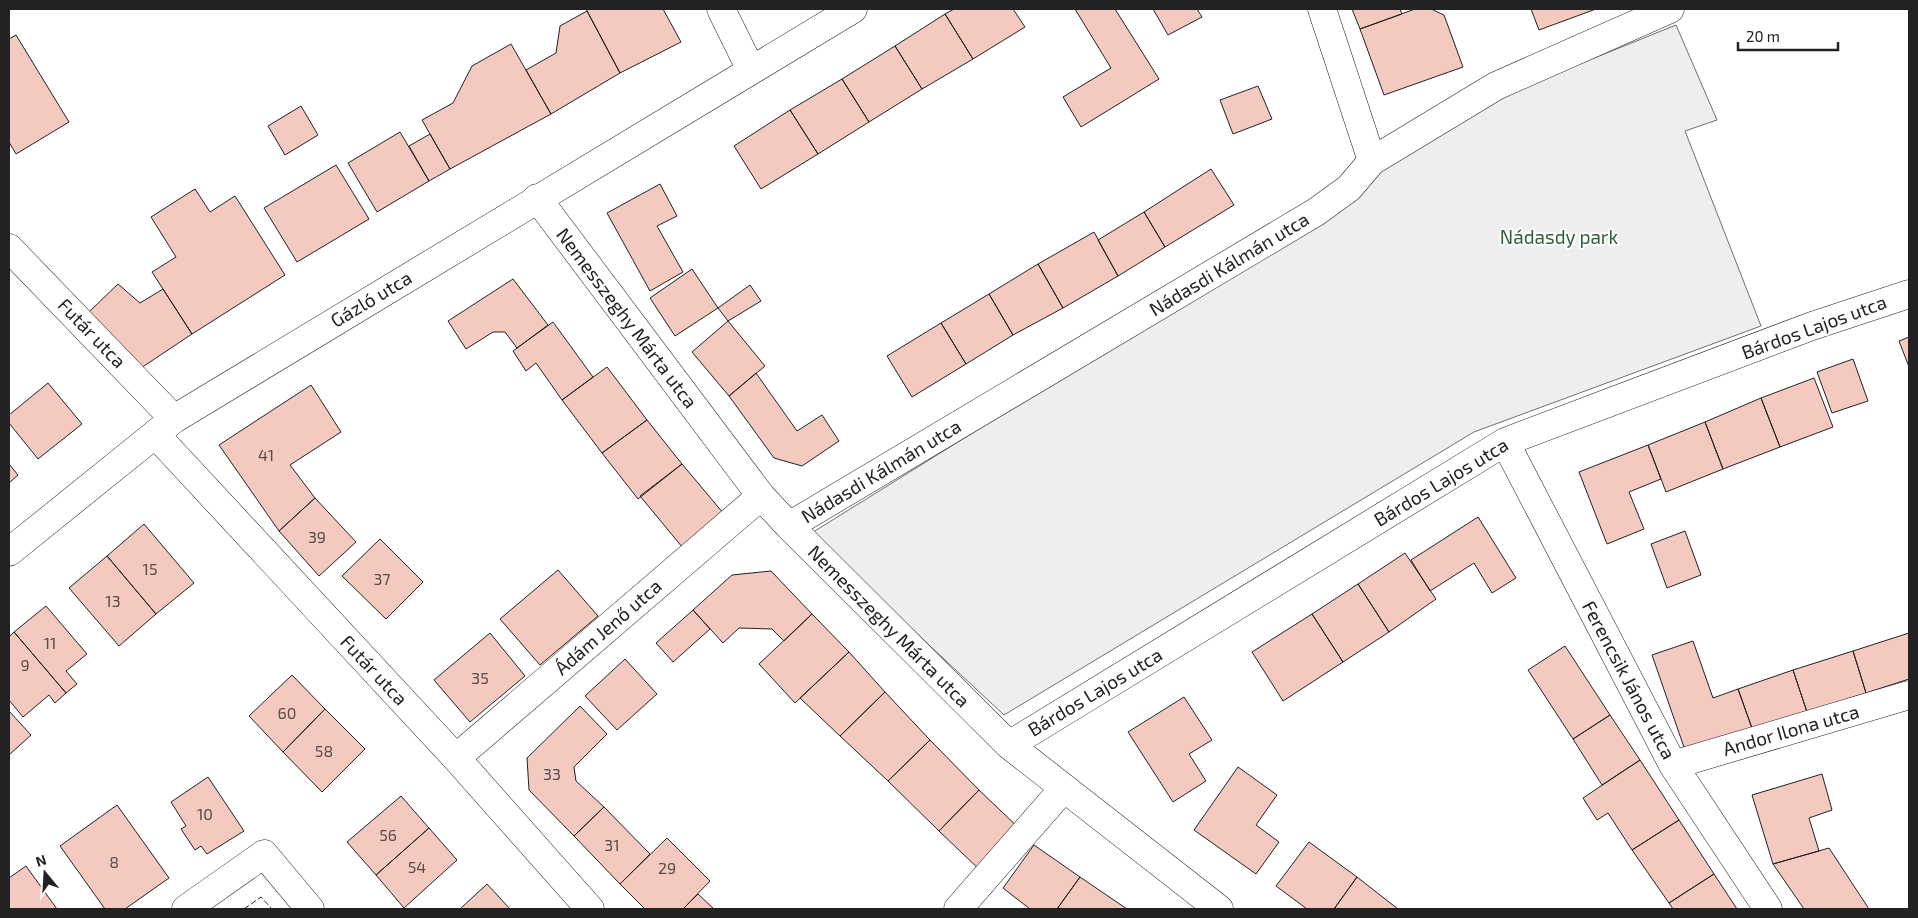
<svg xmlns="http://www.w3.org/2000/svg" width="1918" height="918" font-family="'Exo 2',sans-serif">
	<rect width="100%" height="100%" fill="#fff"/>
	<!-- green -->
	<path fill="#eee" stroke="#6f6f6f" d="M1676 25 1717 120 1685 131 1761 326 1474 432 1004 715 810 534 1347 200 1411 132Z"/>
	<!-- building -->
	<path fill="#f3c9c0" stroke="#222" d="M586 9H663L681 42 620 73Z
		M954 9H1013L1025 27 973 59 945 14Z
		M1075 9H1115L1159 79 1081 127 1063 97 1111 68Z
		M1153 9H1197L1202 17 1168 35Z
		M1352 9H1400L1402 14 1360 29Z
		M1415 9H1431L1444 15 1463 67 1384 95 1360 29Z
		M1531 9H1596L1539 30Z
		M587 11 620 73 551 114 526 70 556 53 560 26Z
		M945 14 973 59 922 89 895 46Z
		M16 35 69 122 16 154 9 142V39Z
		M511 44 551 114 450 169 422 120 453 103 472 66Z
		M895 46 922 89 869 122 842 79Z
		M842 79 869 122 818 154 790 110Z
		M1258 86 1272 119 1233 134 1220 100Z
		M301 106 318 135 285 155 268 126Z
		M790 110 818 154 761 189 734 146Z
		M400 132 429 181 377 212 348 163Z
		M430 134 450 169 429 181 409 146Z
		M336 165 369 219 297 262 264 208Z
		M1211 169 1234 205 1165 247 1144 212Z
		M660 184 677 216 657 226 683 272 650 291 607 213Z
		M195 189 210 212 235 196 285 275 192 334 152 272 176 257 151 217Z
		M1144 212 1165 247 1118 276 1098 240Z
		M1094 232 1118 276 1063 308 1038 264Z
		M1038 264 1063 308 1013 335 989 294Z
		M692 269 718 308 675 336 650 298Z
		M513 279 548 325 517 348 505 332H493L466 349 448 321Z
		M118 284 140 303 163 289 192 334 141 368 89 312Z
		M750 285 761 301 728 321 718 308Z
		M989 294 1013 335 966 364 941 323Z
		M728 321 765 366 729 396 692 352Z
		M553 322 593 377 562 400 536 363 526 371 513 351Z
		M941 323 966 364 912 397 887 356Z
		M1909 337V367L1899 341Z
		M1853 359 1868 401 1832 413 1817 372Z
		M607 367 647 420 602 453 562 400Z
		M756 373 797 431 822 415 839 441 802 466 774 458 729 396Z
		M1814 378 1833 427 1780 447 1761 398Z
		M48 383 82 424 38 459 9 423V415Z
		M311 385 341 432 290 465 315 498 279 531 219 445Z
		M1761 398 1780 447 1723 469 1705 422Z
		M647 420 682 464 638 499 602 453Z
		M1705 422 1723 469 1666 492 1648 445Z
		M1648 445 1661 479 1629 492 1644 529 1607 544 1579 472Z
		M9 464 18 475 9 483Z
		M682 464 724 514 683 548 640 496Z
		M315 498 356 542 319 576 279 531Z
		M1478 517 1516 578 1492 593 1474 563 1430 591 1411 560Z
		M144 524 194 583 156 614 107 556Z
		M1685 531 1701 575 1667 588 1651 544Z
		M380 539 423 582 386 619 342 576Z
		M1405 553 1436 599 1389 632 1358 584Z
		M107 556 156 614 119 646 69 588Z
		M558 570 598 616 540 665 500 619Z
		M771 571 812 614 784 641 772 629 739 628 723 643 693 610 732 575Z
		M1358 584 1389 632 1343 662 1312 614Z
		M46 606 87 654 66 671 77 684 66 693 14 632Z
		M693 610 710 629 673 662 656 643Z
		M812 614 849 652 795 703 759 664Z
		M1312 614 1343 662 1283 701 1252 652Z
		M14 632 66 693 55 703 49 695 23 717 9 700V637Z
		M490 633 525 676 470 722 434 680Z
		M1909 633V679L1866 693 1853 651Z
		M1693 641 1713 698 1738 689 1753 731 1686 753 1652 655Z
		M1565 646 1610 715 1573 739 1528 670Z
		M1853 651 1866 693 1807 712 1793 670Z
		M849 652 885 692 840 736 800 698Z
		M625 659 657 694 617 730 585 696Z
		M1793 670 1807 712 1753 731 1738 689Z
		M292 675 325 709 283 752 249 716Z
		M885 692 930 740 888 781 840 736Z
		M1184 697 1212 740 1189 754 1206 781 1173 802 1128 732Z
		M580 706 607 734 574 767 576 781 604 807 574 836 529 790 527 758Z
		M325 709 365 749 322 792 283 752Z
		M9 711 31 735 9 755Z
		M1610 715 1640 760 1602 785 1573 739Z
		M930 740 979 790 939 831 888 781Z
		M1640 760 1679 820 1632 850 1608 813 1597 820 1583 798Z
		M1238 767 1277 795 1256 825 1279 842 1256 874 1194 830Z
		M1822 774 1832 810 1809 818 1819 851 1773 864 1752 795Z
		M208 777 244 831 207 854 201 846 195 850 181 829 186 826 171 802Z
		M979 790 1024 833 984 874 939 831Z
		M401 796 429 828 376 875 347 842Z
		M117 805 169 878 125 909H105L60 846Z
		M604 807 650 854 620 884 574 836Z
		M1679 820 1714 874 1669 903 1632 850Z
		M429 828 457 860 404 908 376 875Z
		M667 838 710 881 683 909H645L620 884Z
		M1309 842 1357 877 1334 909H1307L1276 886Z
		M1034 845 1080 877 1057 909H1030L1003 888Z
		M1829 848 1869 909H1804L1773 864Z
		M26 866 57 909H9V878Z
		M1714 874 1737 909H1673L1669 903Z
		M1080 877 1127 909H1057Z
		M1357 877 1398 909H1334Z
		M487 884 510 909H460Z
		M698 894 714 909H683Z"/>
	<g fill="none" stroke-linecap="round" stroke-linejoin="round">
		<defs>
			<path id="minor" d="M721 9 751 70
				M1322 9 1372 161
				M537 198 761 496 789 526 1009 745 1219 909
				M9 248 174 419
				M155 434 456 758 590 909
				M1505 442 1673 765 1768 909
				M789 526 1316 212 1349 188 1372 161 1496 86 1670 9
				M9 552 174 419 853 9
				M1009 745 1505 442 1812 326 1909 294
				M456 758 761 496
				M1673 765 1909 695
				M186 909 264 854 310 909
				M958 909 1064 788"/>
		</defs>
		<!-- minor casing -->
		<use href="#minor" stroke="#222" stroke-width="29"/>
		<!-- minor -->
		<use href="#minor" stroke="#fff" stroke-width="28"/>
		<!-- fence -->
		<path stroke="#222" stroke-width="1" stroke-dasharray="6 2.5" stroke-linecap="butt" d="M244 909 261 897 272 909"/>
	</g>
	<g text-anchor="middle" stroke-width="4" stroke-linejoin="round" paint-order="stroke">
		<!-- number labels -->
		<g font-size="16" fill="#564c4a">
			<text x="266" y="461">41</text>
			<text x="317" y="543">39</text>
			<text x="150" y="575">15</text>
			<text x="382" y="585">37</text>
			<text x="113" y="607">13</text>
			<text x="50" y="649">11</text>
			<text x="25" y="671">9</text>
			<text x="480" y="684">35</text>
			<text x="287" y="719">60</text>
			<text x="324" y="757">58</text>
			<text x="552" y="780">33</text>
			<text x="205" y="820">10</text>
			<text x="388" y="841">56</text>
			<text x="612" y="851">31</text>
			<text x="114" y="868">8</text>
			<text x="417" y="873">54</text>
			<text x="667" y="874">29</text>
		</g>
		<!-- park labels -->
		<g font-size="19" fill="#2f5e38" stroke="#fff">
			<text x="1559" y="244">Nádasdy park</text>
		</g>
		<!-- street labels -->
		<g font-size="19" fill="#222" stroke="#fff">
			<text transform="translate(1229 264) rotate(-31)" y="7">Nádasdi Kálmán utca</text>
			<text transform="translate(371 299) rotate(-31)" y="7">Gázló utca</text>
			<text transform="translate(627 318) rotate(53)" y="7">Nemesszeghy Márta utca</text>
			<text transform="translate(1814 327) rotate(-20)" y="7">Bárdos Lajos utca</text>
			<text transform="translate(92 333) rotate(46)" y="7">Futár utca</text>
			<text transform="translate(881 471) rotate(-31)" y="7">Nádasdi Kálmán utca</text>
			<text transform="translate(1441 482) rotate(-31)" y="7">Bárdos Lajos utca</text>
			<text transform="translate(889 626) rotate(45)" y="7">Nemesszeghy Márta utca</text>
			<text transform="translate(608 627) rotate(-41)" y="7">Ádám Jenő utca</text>
			<text transform="translate(374 670) rotate(47)" y="7">Futár utca</text>
			<text transform="translate(1629 680) rotate(62)" y="7">Ferencsik János utca</text>
			<text transform="translate(1095 692) rotate(-31)" y="7">Bárdos Lajos utca</text>
			<text transform="translate(1791 730) rotate(-16)" y="7">Andor Ilona utca</text>
		</g>
	</g>
	<!-- border -->
	<rect width="1918" height="918" fill="none" stroke="#222222" stroke-width="20"/>
	<!-- north arrow -->
	<g transform="translate(45 873) rotate(342)" stroke="#ffffff" stroke-width="4" paint-order="stroke">
	<path d="M0-4L9 19L0 12L-9 19Z" fill="#222222"/>
	<text y="-8" font-size="14" font-weight="bold" text-anchor="middle" fill="#222222">N</text>
	</g>
	<!-- scale -->
	<path d="M1738 42v8h100v-8" fill="none" stroke="#222222" stroke-width="2.5"/>
	<text x="1746" y="42" font-size="15" fill="#222222" stroke="#ffffff" stroke-width="4" paint-order="stroke">20 m</text>
</svg>
